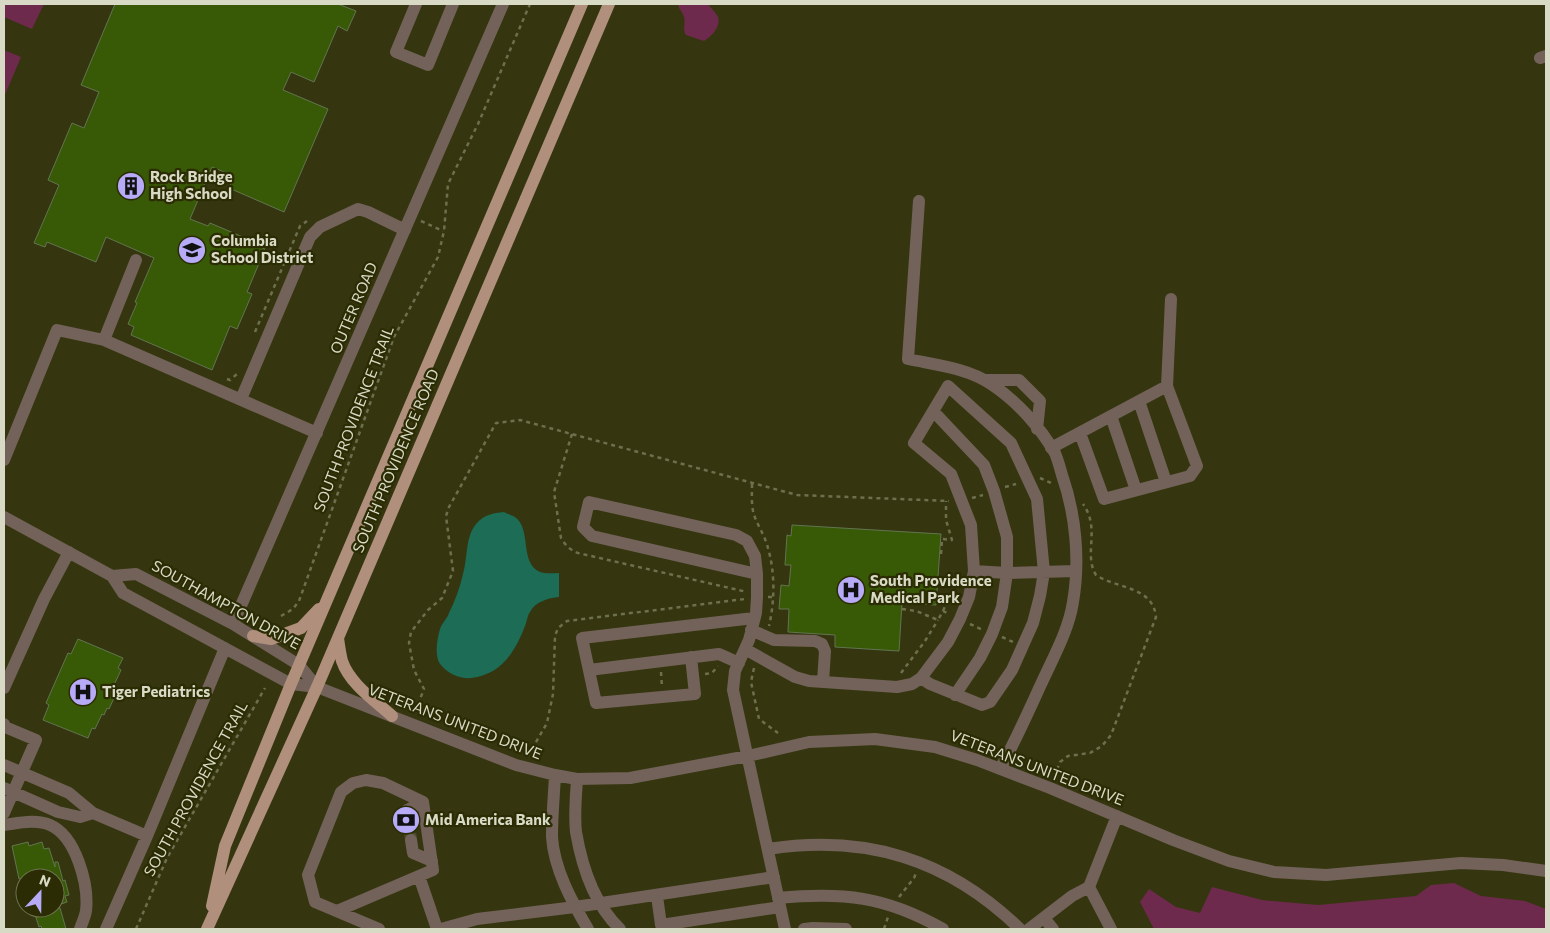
<svg xmlns="http://www.w3.org/2000/svg" width="1550" height="933" font-family="Commissioner,sans-serif">
	<rect width="100%" height="100%" fill="#35360f"/>
	<!-- green -->
	<path fill="#6e2a4d" d="M4 4H44L32 29 4 17Z
		M678 4H708C711 8 716 13 718 17 721 27 712 36 704 41L686 35C682 29 686 23 684 17 682 11 679 10 678 4Z
		M4 50 21 57 4 97Z
		M1454 883 1481 896 1525 901 1546 909V929H1154L1140 902 1149 889 1176 907 1200 913 1212 887 1262 900 1318 905 1416 896 1431 885Z"/>
	<!-- water -->
	<path fill="#1d6c56" d="M504 512C507 514 512 515 515 517 532 529 519 563 540 572 545 574 553 573 559 573V597C548 598 535 602 530 612 527 616 527 622 525 626 515 652 501 675 471 678 461 679 448 674 441 665 434 657 437 639 440 629 442 623 447 619 449 613 455 601 460 587 463 574 468 557 465 536 477 523 484 515 493 513 504 512Z"/>
	<!-- building -->
	<path fill="#385906" stroke="#627551" d="M115 4H338L356 11 347 31 338 26 314 82 291 72 283 90 328 109 284 212 229 188 234 176 212 167 190 219 208 226 210 223 243 237 242 239 265 249 247 292 252 294 237 329 230 326 212 370 131 335 134 327 128 324 137 303 135 302 154 258 106 237 96 262 47 242 45 247 34 243 59 185 48 180 72 123 84 128 99 92 81 85Z
		M792 525 941 534 936 605 902 603 899 651 835 647V635L788 632 789 609H779L781 585 789 586 791 565H785L787 535 791 536Z
		M78 639 123 658 118 668 121 670 114 685 117 686 112 697 114 698 109 709 107 708 104 715 102 714 95 729 92 728 88 738 43 720 49 705 46 703 68 653 71 654Z
		M28 842 29 846 42 842 44 849 49 848 55 867V862H58L63 881 65 880 69 895 65 896 67 902 55 906V878H37L36 874 19 879 12 846Z
		M33 908H60L66 929H42L41 926 39 927Z"/>
	<g fill="none" stroke-linecap="round" stroke-linejoin="round">
		<!-- minor-tunnel -->
		<path stroke="#4d4f2a" stroke-width="12" stroke-dasharray="12 6" stroke-linecap="butt" d="M408 816 411 840"/>
		<!-- path -->
		<path stroke="#6e6f4e" stroke-width="2.5" stroke-dasharray="4 4" stroke-linecap="butt" d="M421 221 443 231
			M255 332 300 226 307 221
			M227 379 230 380 237 374
			M572 434 554 492 561 538C565 545 570 550 578 553L747 592
			M1040 478 1051 483
			M752 484C752 494 751 505 754 515 758 526 765 536 768 548 775 573 775 600 769 626
			M1005 487 1016 484
			M972 498 983 495
			M941 554 942 539 952 540 946 520V501
			M768 597H774
			M902 609 916 611 938 620 943 611 949 614
			M943 611 946 604 954 603
			M281 616 293 609 299 601 394 337 438 257 444 231 448 184 478 124 530 4
			M970 624 983 630
			M1002 637 1013 642
			M754 668 751 682 759 719 778 733
			M661 672 662 687
			M901 673 925 641 938 620
			M705 674 712 673 718 666
			M415 712 424 689 414 670 409 643 411 632 428 610 442 598 453 571 446 516 449 507 496 423 520 420 797 495 949 501
			M528 756 547 723 553 694 555 636 558 628 567 621 745 599
			M1054 777 1060 762 1068 756 1090 753 1102 746 1111 735 1156 617C1153 586 1117 589 1096 575 1083 554 1101 529 1083 504
			M899 897 914 878 916 873
			M136 929 167 858 265 688
			M884 929 888 917"/>
		<!-- minor -->
		<path stroke="#736259" stroke-width="12" d="M416 4 396 52 428 65 453 4
			M1540 58 1546 56
			M919 201 908 359C936 365 967 368 991 384 1017 401 1040 427 1055 453 1058 460 1060 468 1062 475 1076 515 1080 561 1073 602 1069 629 1054 656 1043 680 1029 710 1016 740 1000 769
			M136 260 104 340 317 433
			M985 380H1019L1040 401 1037 429
			M1167 386 1171 299
			M241 399 310 237 320 227 358 209 368 212 405 230
			M1139 401 1166 482
			M934 412 984 465 994 491 1007 537V573L1002 607 992 634 980 658 955 695
			M1111 416 1136 490
			M1051 448C1090 427 1128 407 1167 386L1197 466 1190 476 1104 499 1080 433
			M4 460 57 330 104 340
			M4 517 112 576 123 593 291 684 317 687 516 765 555 775 577 779 630 778 748 756 809 742 875 739 935 747 977 760 1050 788 1173 840 1229 861 1274 872 1326 875 1461 863 1503 865 1546 871
			M974 571 1007 573 1075 571
			M757 574 592 536 583 527 589 502 736 535 747 541 755 556 757 574V597L756 613 749 640 735 671 733 690 785 929
			M112 576 136 574 233 624 299 665 317 687
			M233 624 503 4
			M751 630 774 640 815 641 822 644 825 651 823 682
			M745 649 795 677 809 681 897 687 912 684 921 678 930 684 982 705 990 702 1012 670 1033 623 1040 596 1044 572 1037 499 1011 443 948 386 914 443 951 474 971 525 974 571 969 597 960 619 948 642 921 678
			M691 657 695 694 596 703 582 638 754 618
			M589 670 719 654 739 663
			M4 688 44 599 69 552
			M4 724 5 727 36 740 4 813
			M4 765 69 793 93 813 147 836
			M555 775C554 795 552 816 552 837 554 869 572 902 588 929
			M577 779C576 796 574 815 576 832 582 867 595 905 620 929
			M4 788 58 812 80 817 93 813
			M408 816 407 810 423 802
			M4 825C19 823 36 819 50 825 76 836 89 885 86 911 85 917 82 923 80 929
			M411 840 413 853 432 861
			M768 849C866 834 948 859 1020 929
			M419 876 437 929
			M657 896 661 925 780 907
			M778 898C843 892 885 896 943 929
			M337 911 433 870 423 802 383 783 366 780 353 783 341 792 308 875 315 902 379 929
			M1044 918 1053 929
			M106 929 147 836 225 648
			M441 929 477 919 575 907 774 877
			M804 929 813 928 846 929
			M1029 929 1072 896 1089 887
			M1111 929 1089 887 1117 816"/>
		<!-- major -->
		<path stroke="#b08f7c" stroke-width="12" d="M253 636 271 639 301 628 319 609
			M338 638C339 645 340 653 342 661 350 684 374 700 392 716
			M212 906 225 846 291 684 582 4
			M207 929 317 687 609 4"/>
	</g>
	<!-- icons -->
	<defs>
		<symbol id="building-disc" viewBox="-11 -11 22 22"><circle r="9.5" fill="#b7abf8" stroke="#2b2c04"/><path d="M-4-6H4V6H1V3H-1V6H-4ZM-2.5-4.3h1.7v1.8h-1.7ZM.8-4.3h1.7v1.8H.8ZM-2.5-1h1.7V.8h-1.7ZM.8-1h1.7V.8H.8Z" fill="#111"/></symbol>
		<symbol id="school-disc" viewBox="-11 -11 22 22"><circle r="9.5" fill="#b7abf8" stroke="#2b2c04"/><path d="M0-5L7-2L0 1L-7-2ZM-4 1L0 2.5L4 1V4Q0 6-4 4Z" fill="#111"/></symbol>
		<symbol id="hospital-disc" viewBox="-11 -11 22 22"><circle r="9.5" fill="#b7abf8" stroke="#2b2c04"/><path d="M-5-5h3v3.5h4V-5h3V5h-3V1.5h-4V5h-3Z" fill="#111"/></symbol>
		<symbol id="bank-disc" viewBox="-11 -11 22 22"><circle r="9.5" fill="#b7abf8" stroke="#2b2c04"/><path d="M-6-4H6V4H-6ZM0-2.3a2.3 2.3 0 1 0 0 4.6a2.3 2.3 0 1 0 0-4.6Z" fill="#111"/></symbol>
	</defs>
	<g fill-rule="evenodd">
		<use href="#building-disc" x="115" y="170" width="32" height="32"/>
		<use href="#school-disc" x="176" y="234" width="32" height="32"/>
		<use href="#hospital-disc" x="835" y="574" width="32" height="32"/>
		<use href="#hospital-disc" x="67" y="676" width="32" height="32"/>
		<use href="#bank-disc" x="390" y="804" width="32" height="32"/>
	</g>
	<g text-anchor="middle" stroke-width="4.5" stroke-linejoin="round" paint-order="stroke">
		<!-- poi labels -->
		<g font-size="15" font-weight="bold" fill="#d8dac5" stroke="#2b2c04" text-anchor="start">
			<text x="150" y="182">Rock Bridge<tspan x="150" dy="17">High School</tspan></text>
			<text x="211" y="246">Columbia<tspan x="211" dy="17">School District</tspan></text>
			<text x="870" y="586">South Providence<tspan x="870" dy="17">Medical Park</tspan></text>
			<text x="102" y="697">Tiger Pediatrics</text>
			<text x="425" y="825">Mid America Bank</text>
		</g>
		<!-- street labels -->
		<g font-size="15" fill="#d8dac5" stroke="#2b2c04">
			<text transform="translate(354 308) rotate(-67)" y="5">OUTER ROAD</text>
			<text transform="translate(354 419) rotate(-69)" y="5">SOUTH PROVIDENCE TRAIL</text>
			<text transform="translate(396 461) rotate(-67)" y="5">SOUTH PROVIDENCE ROAD</text>
			<text transform="translate(226 605) rotate(29)" y="5">SOUTHAMPTON DRIVE</text>
			<text transform="translate(455 722) rotate(21)" y="5">VETERANS UNITED DRIVE</text>
			<text transform="translate(1037 768) rotate(21)" y="5">VETERANS UNITED DRIVE</text>
			<text transform="translate(196 789) rotate(-61)" y="5">SOUTH PROVIDENCE TRAIL</text>
		</g>
	</g>
	<!-- border -->
	<rect width="1550" height="933" fill="none" stroke="#d8dac5" stroke-width="10"/>
	<!-- north arrow -->
	<g transform="translate(40 893) rotate(22)"><circle r="24" fill="#2b2c04" stroke="#707251"/>
	<path d="M0-4L9 19L0 12L-9 19Z" fill="#b7abf8"/>
	<text y="-8" font-size="14" font-weight="bold" text-anchor="middle" fill="#d8dac5">N</text>
	</g>
</svg>
